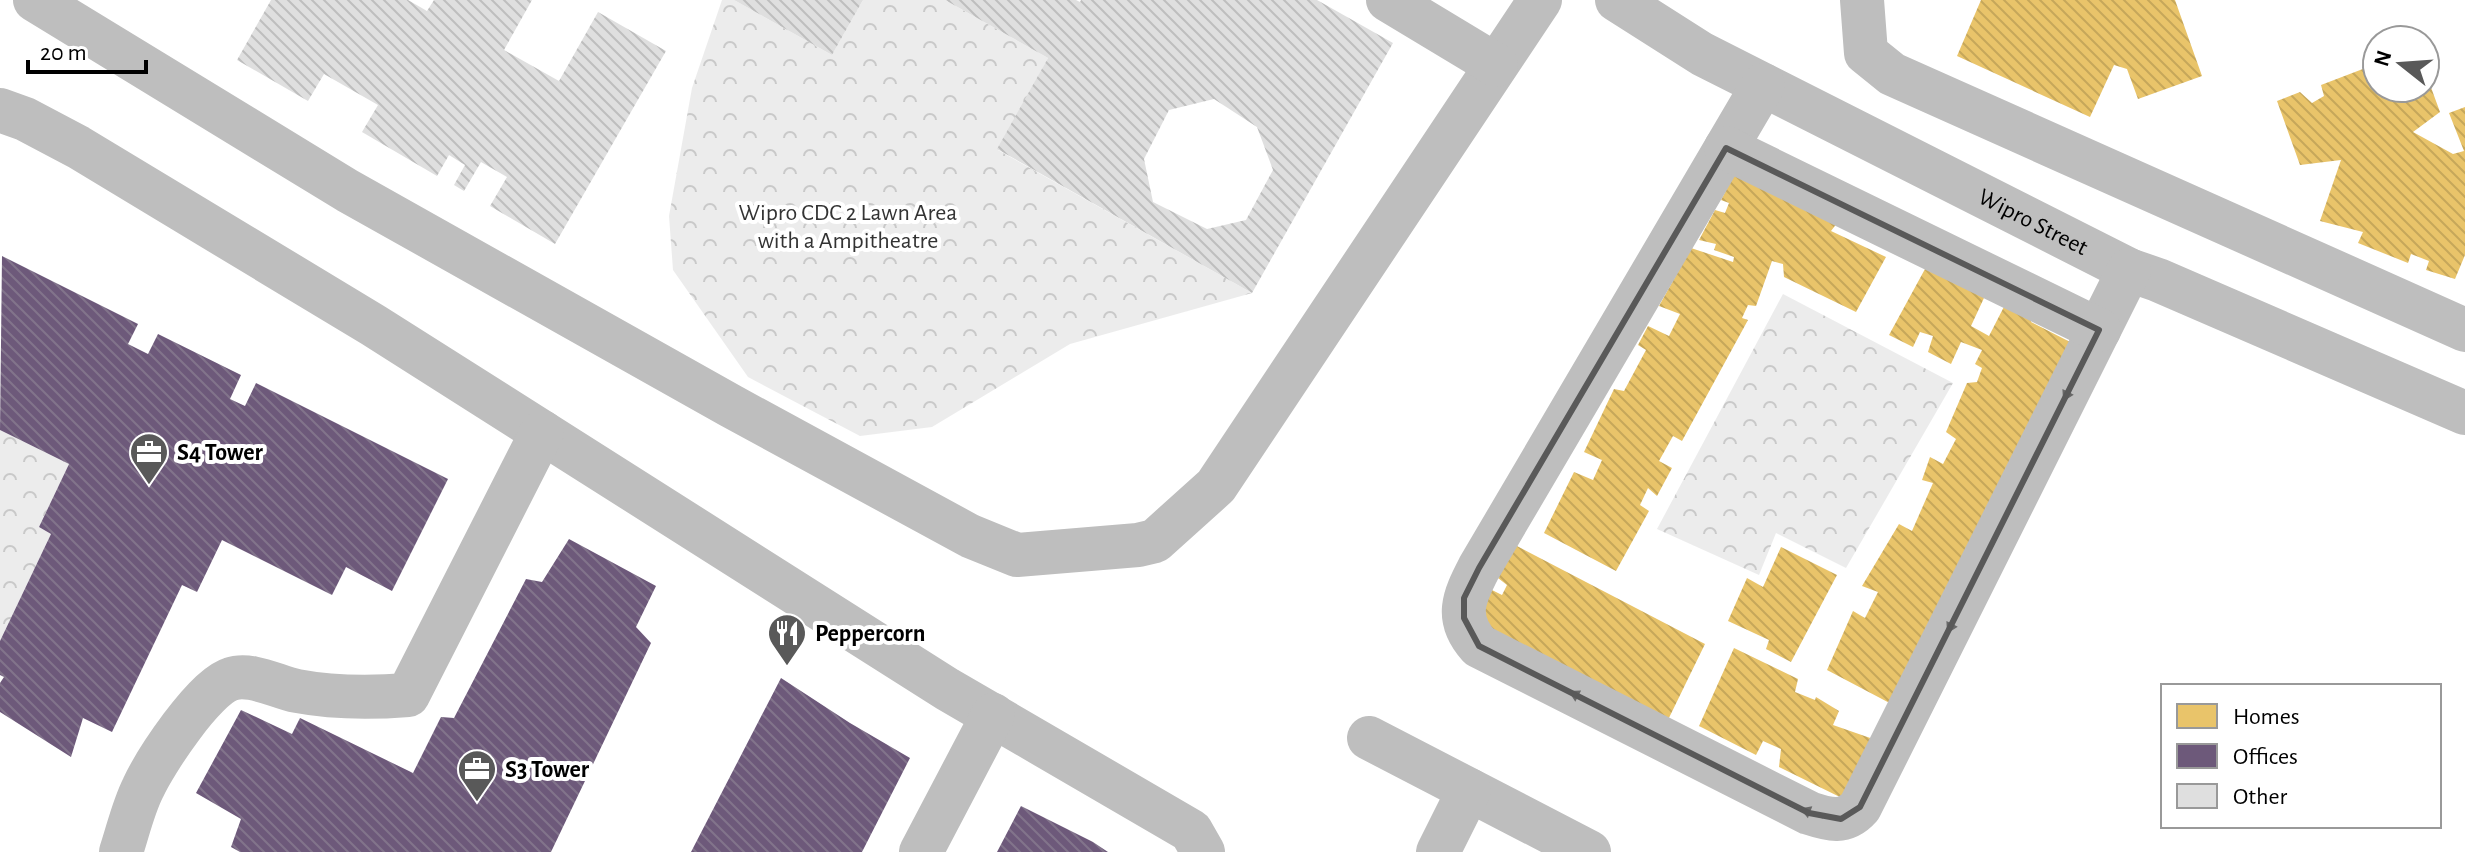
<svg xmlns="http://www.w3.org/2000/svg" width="2465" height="852" font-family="'Alegreya Sans',sans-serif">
	<defs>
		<pattern id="park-crowns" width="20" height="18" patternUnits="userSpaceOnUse" patternTransform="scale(2)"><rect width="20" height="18" fill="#ececec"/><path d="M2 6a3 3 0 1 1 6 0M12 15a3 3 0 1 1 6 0" fill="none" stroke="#c9c9c9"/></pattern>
		<pattern id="homes-back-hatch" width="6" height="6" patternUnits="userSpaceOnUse" patternTransform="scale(2)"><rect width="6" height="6" fill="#e9c46a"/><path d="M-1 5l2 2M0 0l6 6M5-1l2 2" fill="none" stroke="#c6a75a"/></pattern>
		<pattern id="offices-back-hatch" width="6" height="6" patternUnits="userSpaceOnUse" patternTransform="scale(2)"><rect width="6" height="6" fill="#6d597a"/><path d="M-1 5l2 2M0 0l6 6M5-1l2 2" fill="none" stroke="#82748b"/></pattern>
		<pattern id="building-back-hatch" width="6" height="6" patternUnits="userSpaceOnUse" patternTransform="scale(2)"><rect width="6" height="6" fill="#dfdfdf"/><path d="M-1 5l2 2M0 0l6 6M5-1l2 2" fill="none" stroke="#bebebe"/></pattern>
	</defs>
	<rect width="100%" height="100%" fill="#fff"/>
	<!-- park -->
	<path fill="url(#park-crowns)" d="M722 0H734L832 55 863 0H945L1048 58 998 150 1252 293 1070 344 932 427 860 436 748 377 673 270 669 216 692 88Z
		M1783 294 1953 383 1846 568 1776 533 1759 575 1657 529Z
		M0 430 69 464 39 527 51 534 0 641Z"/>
	<!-- homes -->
	<path fill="url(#homes-back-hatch)" d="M1981 0H2175L2202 76 2138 99 2127 69 2114 65 2090 117 1957 56Z
		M2368 67 2377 69V88H2425V71L2440 112 2413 132 2453 154 2464 151 2449 113 2465 107V255L2455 279 2426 270 2429 261 2411 254 2408 263 2358 243 2363 232 2320 221 2341 160 2300 165 2277 101 2300 92 2312 103 2324 96 2321 85Z
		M1739 165 1844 214 1831 231 1886 257 1856 312 1784 277 1783 264 1772 261 1756 306 1748 305 1742 318 1748 320 1682 441 1673 436 1659 461 1672 468 1657 496 1648 488 1640 505 1649 511 1616 571 1544 533 1574 472 1593 480 1602 460 1584 452 1614 389 1624 391 1646 350 1638 345 1648 326 1669 336 1680 314 1659 306 1691 248 1733 262 1734 257 1714 250 1716 244 1699 240 1715 210 1725 213 1729 203 1721 200Z
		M1931 258 1990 285 1971 326 1989 336 2010 295 2034 302 2031 322 2076 345 1899 708 1827 670 1853 611 1865 618 1878 592 1862 586 1899 524 1912 531 1933 483 1922 480 1930 457 1943 464 1956 439 1946 432 1967 383 1977 382 1982 368 1975 364 1982 350 1961 342 1951 364 1928 352 1933 336 1920 332 1913 347 1889 335Z
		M1515 545 1705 644 1666 724 1475 624 1492 590 1502 595 1507 585 1498 578Z
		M1781 547 1837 575 1791 662 1766 649 1769 640 1728 621 1747 578 1763 587Z
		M1734 648 1798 679 1795 692 1815 700 1816 697 1839 711 1833 725 1876 740 1852 803 1779 767 1781 749 1763 741 1756 755 1699 726Z"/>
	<!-- offices -->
	<path fill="url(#offices-back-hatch)" d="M2 256 138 324 128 344 148 354 158 334 241 375 230 399 245 406 256 383 448 479 392 591 346 567 332 595 222 540 197 592 182 585 112 732 83 718 71 757 0 712V683L4 677 0 675V641L51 534 39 527 69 464 0 430Z
		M569 539 656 586 636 627 651 643 551 852H240L231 847 241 819 196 793 241 710 292 734 300 718 413 773 441 717 454 718 526 579 542 582Z
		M781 678 850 723 910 758 862 852H691Z
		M1021 806 1093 842 1108 852H997Z"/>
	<!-- building -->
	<path fill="url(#building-back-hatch)" fill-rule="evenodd" d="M271 0H408L427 11 434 0H532L504 50 559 81 598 12 666 51 555 244 490 206 507 177 481 162 464 191 454 185 465 165 449 155 437 176 362 132 378 105 324 74 308 101 237 60Z
		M734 0H863L832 55Z
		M945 0H1076L1080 2 1081 0H1317L1393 43 1252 293 997 149 1048 58ZM1214 99 1257 127 1273 170 1246 220 1207 229 1153 202 1144 159 1169 110Z"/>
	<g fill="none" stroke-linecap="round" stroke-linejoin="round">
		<!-- minor -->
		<g stroke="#bebebe" stroke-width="44">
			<path d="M35 0 348 191 731 406 970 536 1017 555 1138 545 1155 541 1216 486 1540 0"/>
			<path d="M1388 0 1496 65"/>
			<path id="s1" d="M1617 0 1702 54 2129 270 2158 280 2465 413"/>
			<path d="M1862 0 1866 53 1892 74 2465 330"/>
			<path d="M1763 85 1479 568C1464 597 1454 618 1479 646L1809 813C1830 820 1845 824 1860 807L2129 270"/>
			<path d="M0 110 25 119 78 147 373 325 947 689 1191 831 1203 852"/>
			<path d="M1726 148 2099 330"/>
			<path d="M1369 738 1589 852"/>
			<path d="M121 852C128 831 133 808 143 788 155 762 204 687 231 679 251 672 277 687 297 691 334 698 371 698 408 695L542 432"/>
			<path d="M921 852 993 715"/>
			<path d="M1438 852 1469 790"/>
		</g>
	</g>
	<!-- one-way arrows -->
	<defs><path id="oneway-solid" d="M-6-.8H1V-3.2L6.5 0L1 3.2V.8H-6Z" transform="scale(2)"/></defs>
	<g fill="#686868">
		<use href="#oneway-solid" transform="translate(2069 390) rotate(117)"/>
		<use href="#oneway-solid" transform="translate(1953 622) rotate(117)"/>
		<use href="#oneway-solid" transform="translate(1580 697) rotate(-153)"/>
		<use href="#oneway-solid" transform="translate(1812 813) rotate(-160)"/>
	</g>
	<!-- marked area -->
	<path fill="none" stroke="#595959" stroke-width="6" stroke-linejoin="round" d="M1726 148 2099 330 1860 807 1841 819 1809 813 1479 646 1464 618V598L1479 568Z"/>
	<!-- icons -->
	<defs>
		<symbol id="office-pin" viewBox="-11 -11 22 30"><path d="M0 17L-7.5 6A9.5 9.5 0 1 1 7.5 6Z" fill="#595959" stroke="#fff"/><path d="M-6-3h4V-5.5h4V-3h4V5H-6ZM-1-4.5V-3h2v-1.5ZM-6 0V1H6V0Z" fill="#fff"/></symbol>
		<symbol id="restaurant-pin" viewBox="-11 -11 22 30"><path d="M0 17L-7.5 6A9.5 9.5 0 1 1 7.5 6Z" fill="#595959" stroke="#fff"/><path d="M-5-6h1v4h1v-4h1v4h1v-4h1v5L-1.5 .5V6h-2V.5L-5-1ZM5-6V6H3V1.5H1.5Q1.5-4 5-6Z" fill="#fff"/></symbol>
	</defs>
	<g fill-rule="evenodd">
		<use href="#office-pin" x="127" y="430" width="44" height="60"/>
		<use href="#restaurant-pin" x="765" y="611" width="44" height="60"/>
		<use href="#office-pin" x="455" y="747" width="44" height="60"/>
	</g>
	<g text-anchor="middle" stroke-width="8" stroke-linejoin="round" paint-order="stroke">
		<!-- park labels -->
		<g font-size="24" fill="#333" stroke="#fff">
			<text x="848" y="220">Wipro CDC 2 Lawn Area<tspan x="848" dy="28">with a Ampitheatre</tspan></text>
		</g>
		<!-- street labels -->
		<g font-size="24" fill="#000" stroke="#fff">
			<text dy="8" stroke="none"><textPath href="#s1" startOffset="472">Wipro Street</textPath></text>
		</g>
		<!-- poi labels -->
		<g font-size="24" font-weight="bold" fill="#000" stroke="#fff" text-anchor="start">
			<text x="177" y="460">S4 Tower</text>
			<text x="815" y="641">Peppercorn</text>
			<text x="505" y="777">S3 Tower</text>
		</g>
	</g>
	<!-- legend -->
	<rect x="2161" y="684" width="280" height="144" fill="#ffffff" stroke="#999999" stroke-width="2"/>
	<rect x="2177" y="704" width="40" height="24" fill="#e9c46a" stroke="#999999" stroke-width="2"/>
	<text x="2233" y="724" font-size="24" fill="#000000">Homes</text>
	<rect x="2177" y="744" width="40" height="24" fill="#6d597a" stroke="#999999" stroke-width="2"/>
	<text x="2233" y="764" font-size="24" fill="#000000">Offices</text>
	<rect x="2177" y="784" width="40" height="24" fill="#dfdfdf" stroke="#999999" stroke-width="2"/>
	<text x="2233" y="804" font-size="24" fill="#000000">Other</text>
	<!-- north arrow -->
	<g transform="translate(2401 64) rotate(287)"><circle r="38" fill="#ffffff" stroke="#999999" stroke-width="2"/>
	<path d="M0-6L14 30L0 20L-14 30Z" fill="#595959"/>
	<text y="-12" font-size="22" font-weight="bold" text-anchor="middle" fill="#000000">N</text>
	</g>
	<!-- scale -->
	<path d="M28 60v12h118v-12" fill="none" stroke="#000000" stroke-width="4"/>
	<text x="40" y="60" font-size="24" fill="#000000" stroke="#ffffff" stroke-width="6" paint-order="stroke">20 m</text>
</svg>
